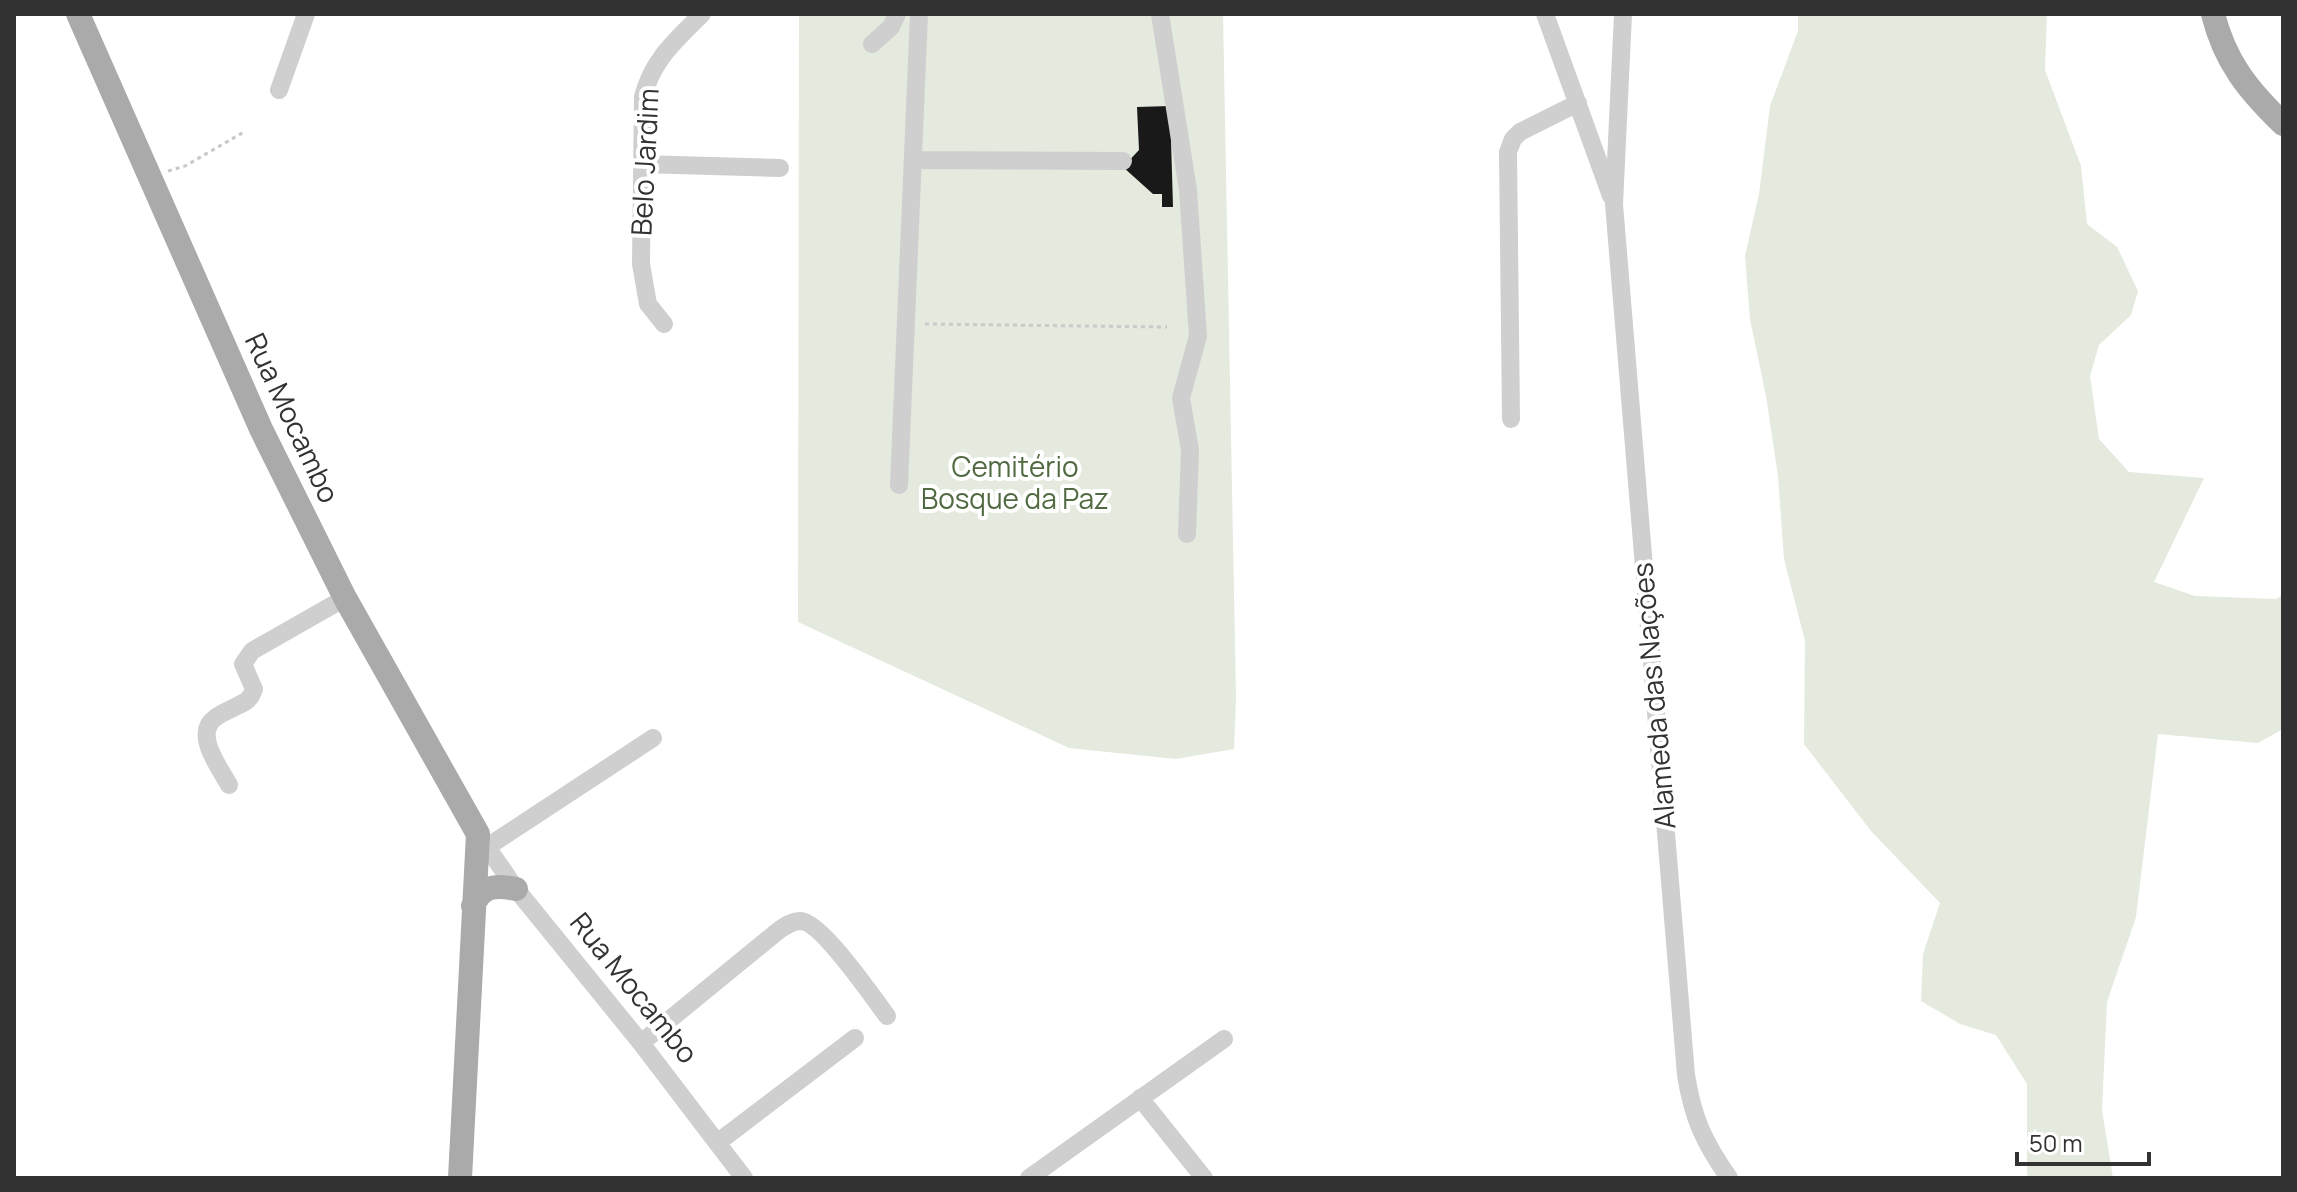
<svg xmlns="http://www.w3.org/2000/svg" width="2297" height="1192" font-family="Manrope,sans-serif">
	<rect width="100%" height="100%" fill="#fff"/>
	<!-- green -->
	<path fill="#e4eade" d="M799 14H1223L1236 699 1234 749 1176 759 1069 748 798 622Z
		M1798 14H2047L2045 70 2081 166 2087 224 2117 247 2138 291 2131 315 2099 345 2090 376 2099 439 2129 472 2204 478 2154 582 2195 596 2276 599 2283 595V729L2258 743 2158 734 2136 917 2107 1002 2102 1110 2113 1178H2029L2027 1174V1084L1996 1035 1960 1024 1921 1001 1923 954 1940 903 1871 831 1804 744 1805 641 1784 559 1778 476 1766 396 1750 319 1745 256 1759 194 1770 106 1798 31Z"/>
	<!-- building -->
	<path fill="#191919" d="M1170 106 1173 207H1162V194H1153L1123 167 1139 150 1137 107Z"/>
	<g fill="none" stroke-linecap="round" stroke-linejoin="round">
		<!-- path -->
		<path stroke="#c9c9c9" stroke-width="3" stroke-dasharray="4 4" stroke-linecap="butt" d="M168 171 185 166 244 132
			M925 324 1167 327"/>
		<!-- minor -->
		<path stroke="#cfcfcf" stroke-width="18" d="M1160 14 1188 190 1198 336 1181 398 1190 450 1187 534
			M1545 14 1611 196
			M1623 14 1614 204 1686 1075C1693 1119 1704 1142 1729 1178
			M872 44 891 27 897 14
			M279 90 306 14
			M914 160 1123 161
			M641 164 780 168
			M664 324 648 304 641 264 643 97C652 60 676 40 702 14
			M1511 419 1508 152 1513 139 1520 132 1578 103
			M899 485 919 14
			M229 785C220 768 193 734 215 718 221 713 230 710 237 706 246 702 251 699 254 689L243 664 252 651 345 598
			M478 834 516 889 641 1043 744 1178
			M487 847 653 738
			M641 1043 778 931C785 926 792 921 801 921 821 922 873 997 887 1016
			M1140 1098 1204 1178
			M717 1143 855 1038
			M1029 1178 1224 1039"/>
		<!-- major -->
		<path stroke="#aaa" stroke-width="24" d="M78 14 261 429 345 598 478 834 460 1178
			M2213 14C2225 62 2248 90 2283 124
			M473 906C482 885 496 885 516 889"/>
	</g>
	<g text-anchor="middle" stroke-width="8" stroke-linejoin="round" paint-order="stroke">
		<!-- street labels -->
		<g font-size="28" fill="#323232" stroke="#fff">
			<text transform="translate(645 162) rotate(-87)" y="10">Belo Jardim</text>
			<text transform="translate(292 418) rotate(65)" y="10">Rua Mocambo</text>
			<text transform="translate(1654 696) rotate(-95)" y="10">Alameda das Nações</text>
			<text transform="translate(634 988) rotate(51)" y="10">Rua Mocambo</text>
		</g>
		<!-- park labels -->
		<g font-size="28" fill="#526a42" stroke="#fff">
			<text x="1015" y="477">Cemitério<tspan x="1015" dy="32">Bosque da Paz</tspan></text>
		</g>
	</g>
	<!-- border -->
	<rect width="2297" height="1192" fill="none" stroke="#323232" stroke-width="32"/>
	<!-- scale -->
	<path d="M2017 1152v12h132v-12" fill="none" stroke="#323232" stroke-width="4"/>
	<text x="2029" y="1152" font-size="24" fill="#323232" stroke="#ffffff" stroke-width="6" paint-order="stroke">50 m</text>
</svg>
